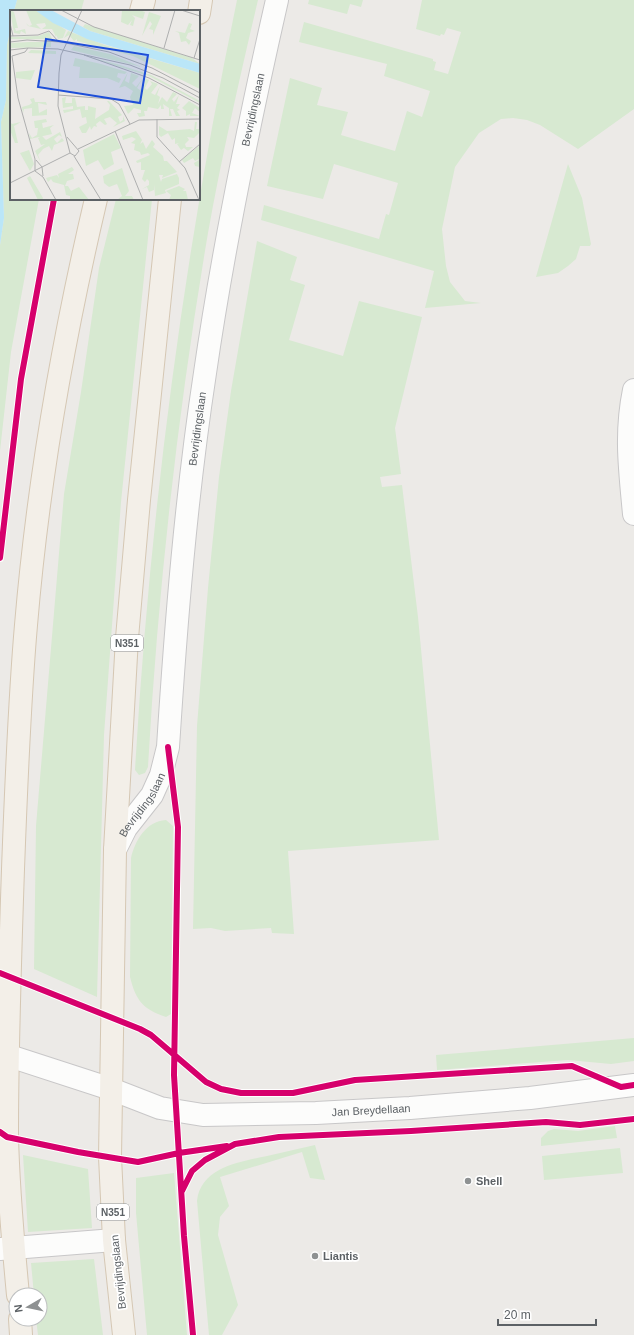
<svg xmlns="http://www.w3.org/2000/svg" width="634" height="1335" font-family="Arial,sans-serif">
	<rect width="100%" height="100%" fill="#eceae7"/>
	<!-- green -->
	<path fill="#d7e9d1" d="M17 0H84L81 11H14Z
		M237 0H258C240 77 222 155 208 233 178 409 158 588 148 767L145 773 139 775 135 770C150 511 184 254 237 0Z
		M309 0H363L361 7 350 4 347 14 308 4Z
		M422 0H634V109L578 149 540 125 527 120 513 118 501 119 479 133 455 167 442 229 446 266 450 282 465 301 481 303 425 308 434 271 261 220 264 205 379 239 386 214 389 215 398 183 334 164 323 199 267 186 290 78 322 88 317 105 348 112 341 135 395 151 407 111 422 117 430 91 384 76 387 64 299 42 304 22 433 59V61L436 62 434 70 448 74 461 32 447 28 444 35 441 34 440 36 416 29Z
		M11 27V199H39L11 352 0 451V245L4 218 1 122 6 100 7 45Z
		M568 164 582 198 591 244 590 246H580L576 259 568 266 558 273 536 277Z
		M116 199H152L121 502 104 735 97 997 34 969 36 826 64 494 81 392 99 268Z
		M257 241 297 257 290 280 305 285 289 340 343 356 359 301 422 317 395 428 401 474 380 477 382 487 402 485 418 617 439 840 288 851 294 934 272 933 271 928 225 931 211 928 193 929 197 726 208 588 219 477 231 391Z
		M166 820 173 826 171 1014 166 1017C143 1009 136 1001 130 977L131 858C135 841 146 821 166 820Z
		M634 1038V1061L611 1064 568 1060 437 1070 436 1055Z
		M615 1126 617 1138 541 1146V1138L548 1131 554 1129 578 1131Z
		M315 1145 325 1180 310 1178 302 1152 220 1177 229 1206 220 1217 218 1235 238 1305 222 1335H209L197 1201C201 1167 240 1162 267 1156 283 1152 299 1149 315 1145Z
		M620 1148 623 1173 544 1180 542 1156Z
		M23 1155 88 1169 92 1228 28 1232Z
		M174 1173 187 1335H147L136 1213V1178Z
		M94 1259 103 1335H38L36 1319H40V1295H34L31 1263Z"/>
	<!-- water -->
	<path fill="#bae6f8" d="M0 0H17L14 11H11V27L7 45 6 100 1 122 4 218 0 245Z"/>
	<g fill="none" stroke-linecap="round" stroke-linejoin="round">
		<defs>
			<g id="minor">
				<path d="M634 390C625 434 630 470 634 514"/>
				<path id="s1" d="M115 850 126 828 152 795 161 775 168 747C176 622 186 497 205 373 223 248 249 123 277 0"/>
				<path id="s2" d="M0 1053 111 1089 160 1108 203 1115 316 1113 410 1108 530 1098 634 1085"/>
				<path d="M0 1249 114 1240"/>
			</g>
			<path id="major" d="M141 11 144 0
				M199 13 201 0
				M18 1295C13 1242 8 1188 7 1135 7 1046 10 957 13 869 16 788 19 706 26 625 38 482 63 339 96 199
				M20 1319 21 1335
				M124 1335 114 1240 110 1157 115 850 127 638 139 500 170 199"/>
		</defs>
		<!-- minor casing -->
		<use href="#minor" stroke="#c8c7c8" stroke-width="24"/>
		<!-- major casing -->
		<use href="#major" stroke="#d5c7b3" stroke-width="24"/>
		<!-- minor -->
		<use href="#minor" stroke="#fcfcfb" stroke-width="22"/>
		<!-- major -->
		<use href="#major" stroke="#f3efe8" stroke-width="22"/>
		<defs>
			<path id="cycleway" d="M0 558 21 379 54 199
				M168 747 178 827 174 1075 184 1236 193 1335
				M0 973 140 1029 151 1035 206 1082 221 1089 241 1093H293L355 1080 572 1066 621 1087 634 1085
				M0 1132 7 1137 78 1152 138 1162 179 1153 227 1146
				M182 1191 192 1171 205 1160 235 1144 279 1137 411 1131 546 1122 580 1125 634 1119"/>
		</defs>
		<!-- cycleway casing -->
		<use href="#cycleway" stroke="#fff" stroke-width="8"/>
		<!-- cycleway -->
		<use href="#cycleway" stroke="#d6006c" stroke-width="6"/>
	</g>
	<!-- markers -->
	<g fill="#8e9192" stroke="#fff" stroke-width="1.5">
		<circle cx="468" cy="1181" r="4"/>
		<circle cx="315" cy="1256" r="4"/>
	</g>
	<g text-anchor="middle" stroke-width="3.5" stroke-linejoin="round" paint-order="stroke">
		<!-- shield labels -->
		<g fill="#fff" stroke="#8d9093" stroke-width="1">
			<rect x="111" y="635" width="32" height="16" rx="3"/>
			<rect x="97" y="1204" width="32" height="16" rx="3"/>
		</g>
		<g font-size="10" font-weight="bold" fill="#5c6165">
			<text x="127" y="647">N351</text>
			<text x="113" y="1216">N351</text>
		</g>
		<!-- street labels -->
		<g font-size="11" fill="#5c6165" stroke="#fff">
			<text dy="4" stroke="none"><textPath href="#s1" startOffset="761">Bevrijdingslaan</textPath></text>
			<text dy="4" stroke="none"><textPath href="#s1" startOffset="437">Bevrijdingslaan</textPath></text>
			<text dy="4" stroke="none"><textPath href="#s1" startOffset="53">Bevrijdingslaan</textPath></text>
			<text dy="4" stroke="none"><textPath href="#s2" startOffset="381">Jan Breydellaan</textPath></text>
			<text transform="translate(118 1272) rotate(-96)" y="4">Bevrijdingslaan</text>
		</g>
		<!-- poi labels -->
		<g font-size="11" font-weight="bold" fill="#5c6165" stroke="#fff" text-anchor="start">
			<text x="476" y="1185">Shell</text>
			<text x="323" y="1260">Liantis</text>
		</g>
	</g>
	<!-- overview -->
	<g transform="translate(10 10)">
		<rect width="190" height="190" fill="#eceae7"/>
		<path d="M0 0 4 2 8 18H5L6 21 15 19 16 24 11 21 10 24 4 23ZM16 0H25L56 20 53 28 48 29 46 25V27L42 19H32L36 16 35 13 26 14 31 19 18 16 16 13 19 16 22 15ZM112 0 132 1 135 2 133 9 122 5 125 8 123 16 120 15 122 10 118 15 111 12ZM139 2 151 6 143 25V20L139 19 142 14 140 11 132 26ZM179 13 182 14 180 19 185 21 178 23 176 28 181 31 179 35 176 31 171 32 169 23 165 21 175 23ZM75 14 182 48 190 54 80 21 73 17ZM58 21 95 35 190 63V79L123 46 67 31V29L64 31 59 25 54 28ZM39 22 42 29H0V27L28 26ZM19 32H41V37L0 38V33ZM64 36 100 44 132 57 61 40ZM21 40 46 41V44L18 43ZM78 47 107 54 141 65 190 91V93L139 66ZM65 48 91 54 117 62 115 64 108 63 107 67 111 69 109 73 97 68H69L70 57 63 56ZM25 60 21 70 6 68V62ZM118 62 115 71 119 73 121 63 129 66 122 73 126 77 133 68 127 78 130 80 135 74 134 68 139 70 135 78 137 80 142 74 140 71 148 74 141 83 145 85 150 76 147 85 150 87 148 94 152 87 157 92 163 82 167 84 162 89 164 92 169 85 166 94H170L167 98 170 100 167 101 170 106H166L163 99H160L162 106H159V98L153 94 154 99H151V95L148 99 138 97 137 101H134L135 106 129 107 127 103H131V100L124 98 118 104 114 96 123 95 120 87 123 81 115 76 109 78ZM56 87 55 93H62V88H65L67 97 75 96V100H78V96L86 98 85 109 99 100 100 95 97 91H99L112 105 108 107 110 112 113 110V106L115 111 103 117 107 113 100 107 94 109 97 114 95 115 90 111 86 114 87 117 84 116 81 120 80 116 76 123H72L69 117 77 113 76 107 72 108 70 99 54 103 53 100 63 99V96L53 98 52 88ZM24 88 25 92H36L37 95 28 93 29 103 37 99V105L22 106V98L14 99 13 103 12 97 19 95 22 93 20 89ZM179 91 190 98V102L185 98 182 103 190 106H180V104L176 106V101L172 98ZM36 109 37 112 32 113 33 118 44 115 40 118 42 124 20 129 19 123 22 128 27 125 28 118H25L24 111ZM0 112 2 114 11 112 4 116 8 133H5L0 120ZM185 112H187L186 119H190V122L184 128 177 127 179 130 175 134 176 137H183L178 141 174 138 171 140 167 134 169 133 165 134V128L162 130 158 123 151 127 149 125V116L157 121 180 119 184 121ZM126 121 132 130 130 134 133 132 136 139 142 130 145 134 143 137 153 146 154 151H157L167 162 152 168 153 165H149L151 172 152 169 167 164 169 168V174L155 180 156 183 145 186 144 174V180L139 182 137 177 132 179 139 175V171L137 169 135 172 132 169 135 160H131V152L127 153 126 151 140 145 138 143 131 145 130 142 124 140 125 134 121 133 126 129 122 127 113 130 112 126ZM50 122 52 127 49 125 44 129 47 133 52 128 54 131 44 135 42 141 39 136 33 139 28 145 31 153 25 141 35 134 31 135 28 128 32 126 36 130ZM104 124 111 138 101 142 104 154 94 160 88 150 76 156 73 140ZM190 135V157L185 156 184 153 189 150 188 145 189 149 185 151 183 148 174 153 172 150ZM19 140 24 154 20 161 10 143ZM62 157 64 160 58 164H63L64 169 57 171 55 176H58L61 181 69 177 79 190H60V186L56 185 54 175 43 172 41 169 38 172 36 168 47 165 49 168 48 164ZM112 158 119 181 115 186H122L124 190H107L112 186 107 174 99 177 94 173 93 166ZM20 166 33 188 32 190H28L17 168ZM169 176 175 179 173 181H176L178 190H159L161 185 156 181Z" fill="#d7e9d1"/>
		<path d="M25 0H41L80 21 190 54V63L77 29 43 13Z" fill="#bae6f8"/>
		<path fill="none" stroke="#aeafaf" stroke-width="1" d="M51 0 84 17 190 50M171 0 190 6M0 13 3 26M0 26 28 25 39 21 48 31M17 30 51 32 99 42 142 58 190 83M0 32 17 30M18 38 15 42 2 46 8 88 25 149V161L33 167 46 190M18 38 48 39 120 55 153 68 190 88M154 38 165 0M0 40 18 38M74 45 139 68 190 95M184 48 190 29M48 85 101 89 109 94 120 114M147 109V127L175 158 189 190M105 121 133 190M57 127 69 141 65 146 60 143M68 139 129 110 190 109M60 143 48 96 49 63 51 45 72 0M64 146 91 190M26 150 32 157 33 166M169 152 190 134M0 173 60 143"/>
		<path fill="#1d4ed8" fill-opacity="0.15" stroke="#1d4ed8" stroke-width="2" d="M36 29 138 45 130 93 28 77Z"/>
		<rect width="190" height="190" fill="none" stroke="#5c6165" stroke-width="2"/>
	</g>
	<!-- north arrow -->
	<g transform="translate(28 1307) rotate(261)"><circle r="19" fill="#ffffff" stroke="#bec0c1"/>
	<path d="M0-3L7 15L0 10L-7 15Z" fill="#8e9192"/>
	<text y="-6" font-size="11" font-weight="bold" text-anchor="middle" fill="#5c6165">N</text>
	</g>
	<!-- scale -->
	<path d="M498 1319v6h98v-6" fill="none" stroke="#5c6165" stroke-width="2"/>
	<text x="504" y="1319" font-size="12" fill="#5c6165" stroke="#ffffff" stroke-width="3" paint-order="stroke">20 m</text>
</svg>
